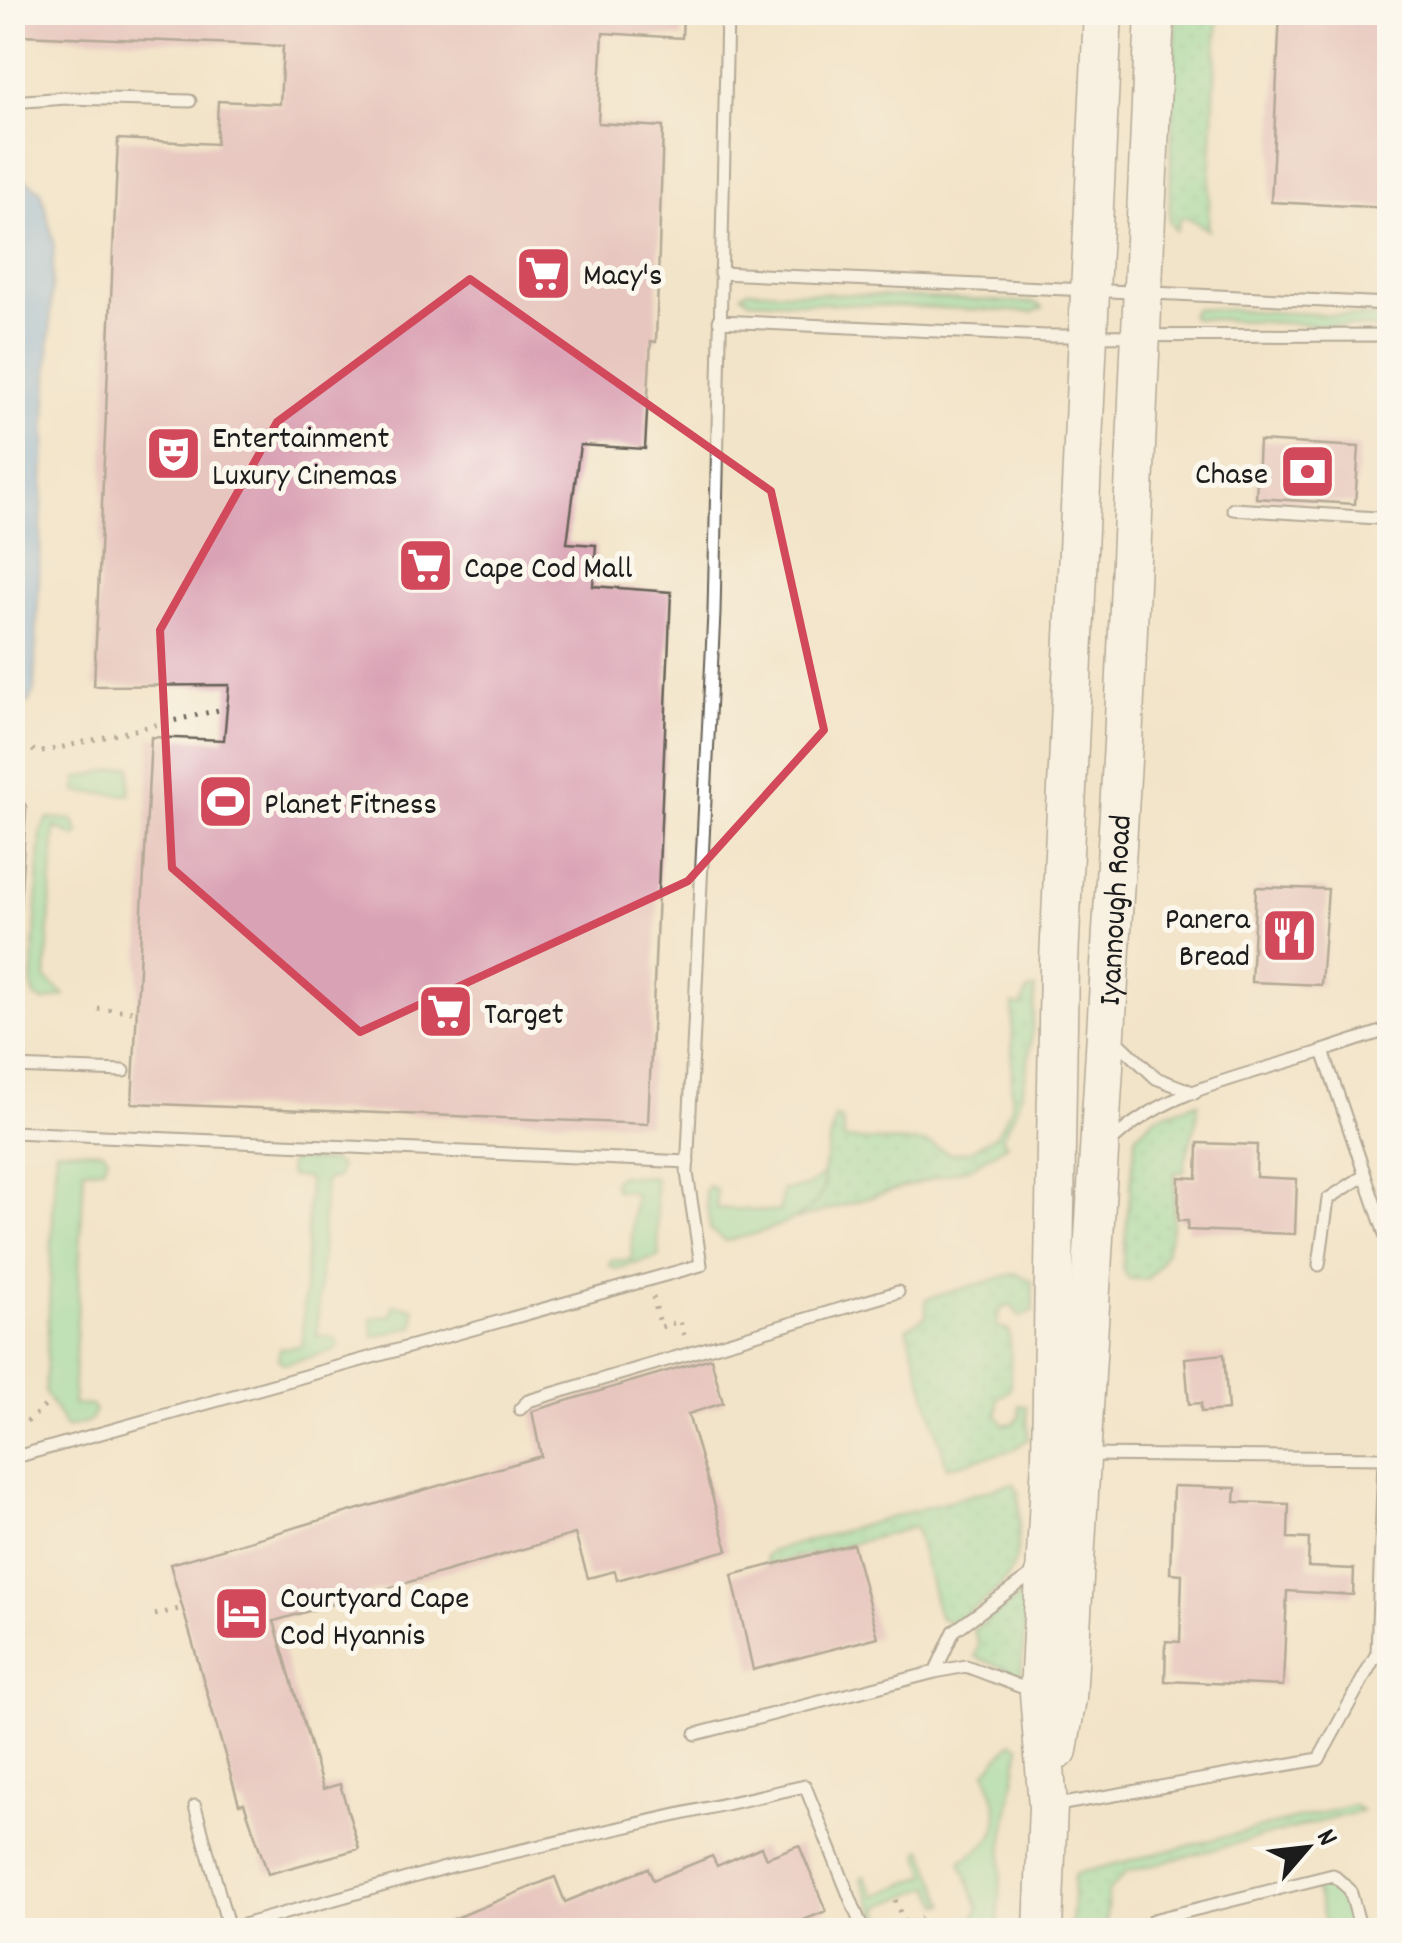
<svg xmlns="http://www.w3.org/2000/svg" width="1402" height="1943" font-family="Dekko,sans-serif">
	<defs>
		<pattern id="grass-dots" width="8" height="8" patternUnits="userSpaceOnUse" patternTransform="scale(2.5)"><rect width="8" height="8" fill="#84db9e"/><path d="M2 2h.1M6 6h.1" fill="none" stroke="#71bb88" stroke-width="1.8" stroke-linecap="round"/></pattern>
	</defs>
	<rect width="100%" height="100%" fill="#fbf7ec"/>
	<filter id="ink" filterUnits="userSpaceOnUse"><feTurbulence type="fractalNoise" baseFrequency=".01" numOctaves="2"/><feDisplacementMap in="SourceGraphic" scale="20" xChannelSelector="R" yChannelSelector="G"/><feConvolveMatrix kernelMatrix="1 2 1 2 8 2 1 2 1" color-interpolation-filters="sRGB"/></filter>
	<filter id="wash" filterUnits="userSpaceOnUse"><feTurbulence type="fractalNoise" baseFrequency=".0048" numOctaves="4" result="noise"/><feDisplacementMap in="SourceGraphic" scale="40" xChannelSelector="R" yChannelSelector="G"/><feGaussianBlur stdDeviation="2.25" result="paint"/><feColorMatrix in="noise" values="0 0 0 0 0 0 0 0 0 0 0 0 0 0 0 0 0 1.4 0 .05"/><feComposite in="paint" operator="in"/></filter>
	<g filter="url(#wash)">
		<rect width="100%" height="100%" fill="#f2e4c8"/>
		<!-- grass -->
		<path fill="url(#grass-dots)" stroke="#507c5d" stroke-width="2.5" d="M1176 13H1218L1208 230 1187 217 1180 219 1176 231 1169 221Z
			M1035 988C1032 1038 1030 1094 1001 1138L1007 1143 1004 1146 971 1167 795 1220 817 1199 835 1117 842 1120 844 1139 927 1143 951 1154 969 1151 996 1135 1011 1108 1013 1004 1021 1007 1027 991Z
			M1198 1102C1200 1126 1185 1147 1184 1172H1175C1174 1208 1176 1253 1147 1279H1129L1122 1269 1136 1135 1156 1116Z
			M1016 1273 1032 1281 1034 1311 1020 1317 1011 1305 999 1310 997 1327 1009 1331C1011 1345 1011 1375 1010 1390L998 1398 997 1414 1003 1424 1014 1423 1020 1417 1019 1405 1026 1406 1029 1438 1013 1450 947 1467 907 1328 926 1316V1299Z
			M1013 1483 1019 1492C1020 1570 1020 1578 952 1623L939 1617 915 1527 767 1566 766 1556 771 1551Z
			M1028 1591 1021 1675 975 1657 979 1644 973 1630Z
			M1353 1805 1362 1811 1126 1872 1108 1892 1106 1930H1071L1074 1874Z"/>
		<!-- green -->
		<path fill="#84db9e" stroke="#507c5d" stroke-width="2.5" d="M748 290 1036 303 1043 308 1032 312 749 300 742 294Z
			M1195 308 1389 318V329L1194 318 1191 315Z
			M131 766 130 795 77 792V778Z
			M48 818 73 820 79 833 76 837 55 827 46 979 65 995 44 1002 36 998 32 987 41 832Z
			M56 1149 103 1151 108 1157 103 1168 84 1169 73 1404 92 1406 95 1411 90 1421 66 1428 45 1393Z
			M295 1160 333 1162 340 1167 337 1178 325 1180 317 1335 336 1338 340 1345 334 1351 284 1364 278 1359 280 1348 302 1346 309 1179 289 1176 288 1164Z
			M619 1175 655 1177 659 1257 616 1269 610 1266 611 1260H631L634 1193 615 1190 613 1181Z
			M823 1175C833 1216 755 1235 726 1241L710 1230 705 1192 708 1186 716 1189 717 1208 779 1212 782 1190 806 1187Z
			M394 1305 414 1308 415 1326 373 1337 371 1318 392 1315Z
			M1012 1742 1020 1746 1003 1845 998 1930H966L979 1909 961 1861C1008 1835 1001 1817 986 1771Z
			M923 1849 946 1904 941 1905 931 1886 879 1907 887 1927 883 1929 861 1878 865 1876 876 1896 927 1875 919 1852Z
			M1332 1884 1342 1893 1355 1930H1327L1315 1887Z"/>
		<!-- water -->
		<path fill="#71aae1" stroke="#46637e" stroke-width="2.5" d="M13 170 41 191 54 243 34 691 29 702 13 711Z"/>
		<g id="blocks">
			<!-- building -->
			<path fill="#daa3b5" d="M23 12H683L682 38 603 33 598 123 663 127 656 342 651 341 645 449 580 445 567 543 596 545 593 586 671 592 648 1124 132 1103 151 737 224 740 229 685 94 686 118 139 216 144 218 101 280 104 283 46 22 35Z
				M1280 12H1390V208L1271 202Z
				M1259 441 1359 447 1355 504 1256 498Z
				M1256 887 1328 889 1321 985 1251 982Z
				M1198 1143 1257 1145 1256 1177 1297 1179 1295 1234 1187 1230 1188 1221H1178L1179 1177 1197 1178Z
				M1224 1354 1228 1410 1201 1412V1403L1189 1404 1185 1358Z
				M711 1358 723 1403 688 1414 728 1550 617 1580 615 1571 588 1578 575 1534 274 1621 323 1789 340 1784 359 1849 268 1874 244 1803 239 1804 170 1564 541 1456 532 1411Z
				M1173 1486 1236 1488 1235 1502 1289 1504 1288 1538 1309 1539 1308 1567 1354 1569 1353 1595 1287 1591 1283 1686 1165 1681 1166 1641 1180 1642 1182 1574 1170 1573Z
				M853 1544 878 1637 753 1670 732 1575Z
				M799 1845 826 1911 794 1924 796 1930H427L555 1877 565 1902 648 1868 653 1880 712 1856 717 1866 761 1847 766 1858Z"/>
		</g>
	</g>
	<g filter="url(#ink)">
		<use href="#blocks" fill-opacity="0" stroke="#676258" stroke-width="2.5"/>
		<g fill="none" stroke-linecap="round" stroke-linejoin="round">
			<defs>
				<path id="lane" d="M12 102 66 98 190 101
					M720 273 1390 304
					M719 321 1046 336 1390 335
					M1233 509 1377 518
					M12 935 20 808
					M1390 1029 1323 1051 1390 1249
					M1117 1041 1156 1078 1195 1093
					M12 1067 124 1071
					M12 1132 688 1162
					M1109 1144C1163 1089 1251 1075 1323 1051
					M1319 1265 1328 1199 1362 1177
					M520 1409 528 1401 898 1292
					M12 1458 701 1265 687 1173 714 613 727 12
					M1032 1691 966 1666 935 1672 954 1631 1038 1570
					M696 1734 935 1672
					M195 1806 229 1929 221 1930
					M1052 1806 1319 1759 1377 1653 1384 1458 1086 1455
					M1153 1920 1333 1875 1350 1890 1361 1930
					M229 1929 452 1866 805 1786 863 1930"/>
				<g id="primary">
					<path id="s1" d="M1058 1750 1067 1698 1123 743 1155 12"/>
					<path d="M1043 1930 1048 1806 1039 1693 1051 1458 1059 961 1103 12"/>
				</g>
			</defs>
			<!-- lane casing -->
			<use href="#lane" stroke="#676258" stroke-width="15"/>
			<!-- primary casing -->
			<use href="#primary" stroke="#676258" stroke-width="41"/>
			<!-- path -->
			<path stroke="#676258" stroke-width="5" stroke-dasharray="2.5 8" stroke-linecap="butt" d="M12 751 29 748 38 753 227 708
				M98 1009 136 1011
				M653 1297 661 1327 680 1321 685 1339
				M27 1422 45 1406
				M155 1615 183 1608
				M895 1900 905 1925
				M891 1930 921 1918"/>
			<!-- lane -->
			<use href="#lane" stroke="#fff" stroke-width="11"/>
			<!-- primary -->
			<use href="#primary" stroke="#fff" stroke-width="38"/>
		</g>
	</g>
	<!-- marked area -->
	<path d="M0 0H1402V1943H0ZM470 279 771 491 824 730 688 881 360 1032 172 868 160 630 277 422Z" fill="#f2e4c8" fill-opacity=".55" fill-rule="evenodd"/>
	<path fill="none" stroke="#d1495b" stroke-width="8" stroke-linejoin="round" d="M470 279 771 491 824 730 688 881 360 1032 172 868 160 630 277 422Z"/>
	<!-- icons -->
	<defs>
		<symbol id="supermarket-square" viewBox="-11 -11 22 22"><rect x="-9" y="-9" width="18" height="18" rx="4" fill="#d1495b" stroke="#fbf7ec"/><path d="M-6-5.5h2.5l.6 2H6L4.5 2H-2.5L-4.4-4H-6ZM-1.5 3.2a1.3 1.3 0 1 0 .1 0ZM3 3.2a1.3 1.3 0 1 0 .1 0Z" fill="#fff"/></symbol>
		<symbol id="theatre-square" viewBox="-11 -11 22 22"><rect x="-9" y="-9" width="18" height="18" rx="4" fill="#d1495b" stroke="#fbf7ec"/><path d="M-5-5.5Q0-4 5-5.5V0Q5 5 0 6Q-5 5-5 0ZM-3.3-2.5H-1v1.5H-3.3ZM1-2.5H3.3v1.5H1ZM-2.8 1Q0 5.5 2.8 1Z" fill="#fff"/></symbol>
		<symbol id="bank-square" viewBox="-11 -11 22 22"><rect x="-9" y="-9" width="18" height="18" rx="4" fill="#d1495b" stroke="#fbf7ec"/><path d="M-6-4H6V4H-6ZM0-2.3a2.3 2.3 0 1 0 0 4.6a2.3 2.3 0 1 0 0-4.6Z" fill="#fff"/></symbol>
		<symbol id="stadium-square" viewBox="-11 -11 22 22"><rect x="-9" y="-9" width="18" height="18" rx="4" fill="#d1495b" stroke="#fbf7ec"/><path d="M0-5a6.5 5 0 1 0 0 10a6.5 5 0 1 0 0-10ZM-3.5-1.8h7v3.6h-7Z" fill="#fff"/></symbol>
		<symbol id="restaurant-square" viewBox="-11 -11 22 22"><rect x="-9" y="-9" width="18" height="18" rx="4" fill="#d1495b" stroke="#fbf7ec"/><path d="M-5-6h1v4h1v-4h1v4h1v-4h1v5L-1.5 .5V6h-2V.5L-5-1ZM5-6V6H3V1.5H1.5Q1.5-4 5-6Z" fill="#fff"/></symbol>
		<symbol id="hotel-square" viewBox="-11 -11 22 22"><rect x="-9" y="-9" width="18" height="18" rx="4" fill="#d1495b" stroke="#fbf7ec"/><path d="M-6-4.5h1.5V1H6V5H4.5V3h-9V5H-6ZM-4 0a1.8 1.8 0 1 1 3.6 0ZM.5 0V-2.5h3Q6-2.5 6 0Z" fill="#fff"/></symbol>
	</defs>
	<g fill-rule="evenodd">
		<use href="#supermarket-square" x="512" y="242" width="63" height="63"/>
		<use href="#theatre-square" x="142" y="422" width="63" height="63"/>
		<use href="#bank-square" x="1276" y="440" width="63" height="63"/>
		<use href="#supermarket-square" x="394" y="534" width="63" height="63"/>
		<use href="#stadium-square" x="194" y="770" width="63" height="63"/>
		<use href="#restaurant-square" x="1258" y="904" width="63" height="63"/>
		<use href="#supermarket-square" x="414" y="980" width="63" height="63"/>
		<use href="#hotel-square" x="210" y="1582" width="63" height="63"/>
	</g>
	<g text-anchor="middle" stroke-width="10" stroke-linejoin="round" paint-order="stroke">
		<!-- poi labels -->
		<g font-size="32" fill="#1c1c1c" stroke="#fbf7ec" text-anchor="start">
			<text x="583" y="284">Macy's</text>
			<text x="212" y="447">Entertainment<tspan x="212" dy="37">Luxury Cinemas</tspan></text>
			<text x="1268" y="483" text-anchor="end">Chase</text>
			<text x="464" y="577">Cape Cod Mall</text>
			<text x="264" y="813">Planet Fitness</text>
			<text x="1250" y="928" text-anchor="end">Panera<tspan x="1250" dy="37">Bread</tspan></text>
			<text x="484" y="1023">Target</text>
			<text x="280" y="1607">Courtyard Cape<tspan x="280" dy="37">Cod Hyannis</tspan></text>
		</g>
		<!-- street labels -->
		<g font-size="32" fill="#1c1c1c" stroke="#fbf7ec">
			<text dy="11" stroke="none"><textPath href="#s1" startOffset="842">Iyannough Road</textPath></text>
		</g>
	</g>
	<!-- margin -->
	<rect width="1402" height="1943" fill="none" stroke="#fbf7ec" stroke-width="50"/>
	<!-- north arrow -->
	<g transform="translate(1307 1848) rotate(62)" stroke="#fbf7ec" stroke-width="8" paint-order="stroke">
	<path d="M0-8L18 38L0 25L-18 38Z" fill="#1c1c1c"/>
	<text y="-15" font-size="28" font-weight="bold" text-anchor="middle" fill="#1c1c1c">N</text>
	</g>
</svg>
